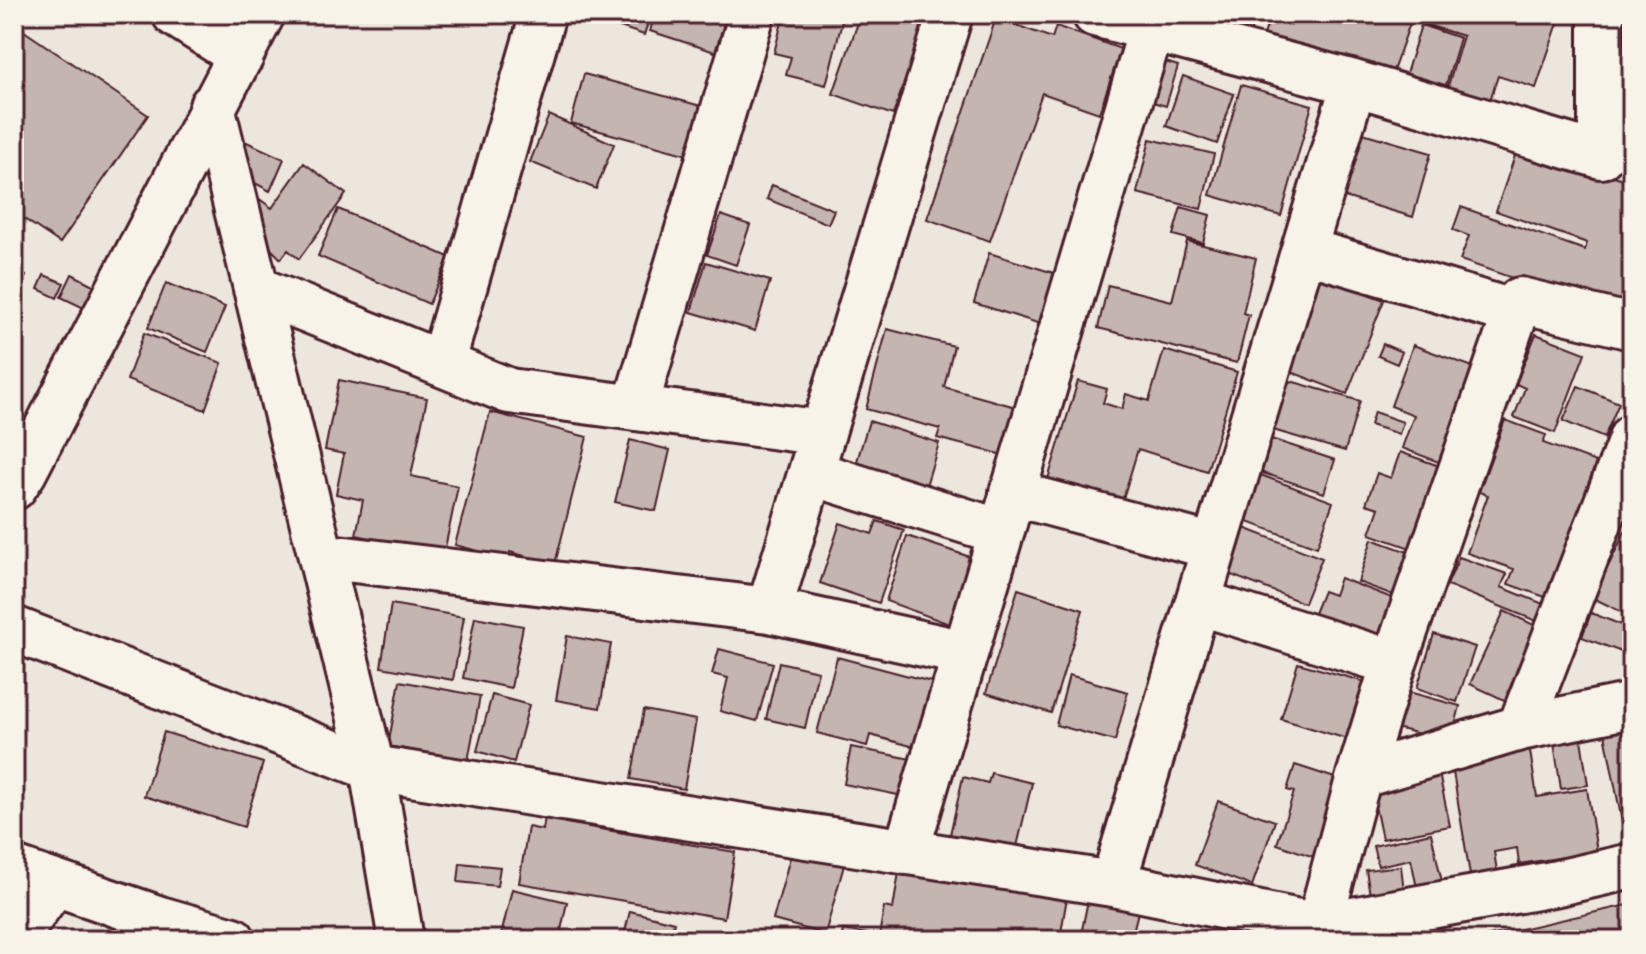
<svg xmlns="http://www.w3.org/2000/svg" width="1646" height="954" font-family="Sriracha,sans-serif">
	<rect width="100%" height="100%" fill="#ece6dd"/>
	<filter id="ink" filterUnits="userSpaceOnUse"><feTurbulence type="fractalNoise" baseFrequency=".0125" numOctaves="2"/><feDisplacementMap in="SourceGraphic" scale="16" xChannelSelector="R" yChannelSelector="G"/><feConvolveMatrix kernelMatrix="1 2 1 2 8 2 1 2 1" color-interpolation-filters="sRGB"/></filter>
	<g filter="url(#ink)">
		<!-- building -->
		<path fill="#c4b5b0" stroke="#4a1f2b" stroke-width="2" d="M581 14H651L644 35Z
			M655 14H727L715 52 650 31Z
			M784 14H844L826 85 786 75 791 57 774 53Z
			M861 14H928L893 115 833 94Z
			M1218 14H1256L1248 39 1213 28Z
			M1271 14H1385L1410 23 1387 88 1261 44Z
			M1416 14H1561L1536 88 1498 76 1490 100 1448 86 1463 36 1414 21Z
			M996 18 1052 38 1056 26 1121 49 1099 113 1042 93 990 241 927 219Z
			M1421 25 1460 38 1441 102 1401 90Z
			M24 31 148 115 60 243 14 212V45Z
			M1159 60 1178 66 1166 106 1146 100Z
			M584 74 701 106 688 155 571 123Z
			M1183 76 1234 94 1217 144 1166 126Z
			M1241 85 1312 105 1281 216 1210 195Z
			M549 115 614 144 596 189 530 162Z
			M1342 127 1431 153 1413 217 1324 191Z
			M238 138 284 159 270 191 231 170Z
			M1150 139 1214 154 1201 209 1137 193Z
			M1519 144 1632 182V319L1460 260 1469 236 1453 230 1461 207 1585 250 1587 243 1496 211Z
			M304 163 346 194 299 259 288 250 281 259 246 224 258 198 272 208Z
			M772 185 834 210 828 224 767 199Z
			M1181 207 1210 215 1203 243 1173 235Z
			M338 209 449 257 429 304 318 256Z
			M721 215 750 225 736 265 707 255Z
			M1187 241 1256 258 1243 313 1249 315 1237 363 1098 328 1108 285 1172 301Z
			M989 253 1060 275 1044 325 974 303Z
			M706 262 770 281 755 331 691 312Z
			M14 268 26 276 14 295Z
			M72 274 95 286 84 308 61 297Z
			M1315 274 1384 300 1347 394 1284 369Z
			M44 275 64 283 57 298 38 289Z
			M166 283 225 307 207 352 148 328Z
			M887 329 954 346 944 387 1023 409 1011 457 937 438 940 429 866 409Z
			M144 333 222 363 205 410 127 380Z
			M1536 334 1585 353 1555 433 1514 417 1525 388 1516 384Z
			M1383 344 1402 352 1397 364 1378 356Z
			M1413 345 1484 371 1449 466 1402 448 1414 415 1391 406Z
			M1164 350 1237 372 1207 471 1138 449 1118 515 1044 492 1078 381 1107 389 1103 403 1122 409 1126 394 1149 401Z
			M1280 378 1360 401 1345 451 1266 428Z
			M339 380 427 398 411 476 458 486 444 553 356 535 363 500 336 494 344 454 325 450Z
			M1578 386 1619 403 1604 438 1563 421Z
			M490 412 587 437 555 564 510 552 509 559 455 545Z
			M1374 412 1403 422 1399 434 1370 425Z
			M1505 420 1546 435 1543 443 1596 462 1548 598 1508 584 1514 569 1467 553 1488 495 1479 492Z
			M869 421 939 443 924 492 854 471Z
			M1268 438 1335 460 1324 493 1257 471Z
			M630 440 670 450 656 511 615 502Z
			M1400 452 1442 467 1419 551 1370 534 1379 508 1366 504 1377 473 1391 478Z
			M1258 474 1333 502 1317 547 1242 520Z
			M877 521 904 530 879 603 820 583 840 523 872 534Z
			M1628 525 1632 527V617L1593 598Z
			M1244 528 1322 558 1304 603 1226 573Z
			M907 536 976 559 955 626 886 601Z
			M1372 539 1411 553 1396 596 1358 582Z
			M1459 557 1507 574 1501 587 1551 607 1544 624 1447 585Z
			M1340 578 1405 603 1384 652 1310 623 1323 591 1334 595Z
			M1018 589 1083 610 1051 713 986 693Z
			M391 604 464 617 453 680 381 667Z
			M1504 611 1549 632 1515 705 1470 684Z
			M1591 613 1632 629V656L1582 637Z
			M475 617 523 626 511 688 463 678Z
			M1434 634 1475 647 1457 702 1417 688Z
			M567 636 611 644 600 708 556 700Z
			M719 649 773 663 757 721 720 711 728 678 712 674Z
			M837 657 943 685 926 750 870 735 867 746 817 733Z
			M779 662 818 671 805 728 766 719Z
			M1298 663 1365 682 1347 739 1281 719Z
			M1069 675 1128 692 1115 741 1056 725Z
			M400 681 480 696 468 761 388 746Z
			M1405 691 1460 706 1451 742 1396 728Z
			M492 695 529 705 514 762 477 751Z
			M644 710 696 720 684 789 631 779Z
			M1603 723 1632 727V842L1626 843Z
			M1579 726 1588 785 1561 789 1552 730Z
			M164 732 263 763 244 827 144 796Z
			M1528 738 1537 797 1587 789 1597 852 1519 864 1517 848 1494 852 1497 871 1470 875 1452 766 1504 758 1501 743Z
			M851 747 921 761 913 798 844 784Z
			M1437 764 1450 826 1382 839 1369 778Z
			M1295 765 1347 782 1322 860 1277 844 1294 792 1287 790Z
			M991 773 1032 783 1015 855 949 839 963 777 988 783Z
			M1218 801 1275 821 1252 886 1195 865Z
			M545 816 566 819 565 823 735 852 724 918 519 883 528 827 543 830Z
			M1431 833 1442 882 1417 888 1411 859 1378 866 1373 846Z
			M792 850 844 865 825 934 773 920Z
			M460 863 500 867 497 886 458 882Z
			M1401 866 1404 891 1370 895 1366 870Z
			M899 872 997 888V886L1068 891 1060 939 1038 935 1037 940H841L843 930 879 936 884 907 893 909Z
			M512 889 567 902 559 940H500Z
			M1088 900 1138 912 1131 940H1080Z
			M1632 904V940H1472Z
			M630 911 674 922 670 940H623Z"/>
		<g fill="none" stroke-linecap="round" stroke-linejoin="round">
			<defs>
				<path id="minor" d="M175 14 241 56
					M950 14 769 610 965 653
					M1095 14 1354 83 1601 156V14
					M212 106 372 768
					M1304 250 1516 313
					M256 289 509 391 823 433
					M1632 327 1520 300 1394 663 1359 776 1319 926 1553 884 1632 866
					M442 364 543 14
					M635 408 752 14
					M1632 437 1520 728 1632 705
					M812 473 1001 532
					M14 487 24 472 262 14
					M1012 493 1214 547
					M321 556 769 610
					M1198 602 1394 663
					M14 629 372 768
					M1359 776 1520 728
					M906 852 1151 30
					M14 869 160 919 233 940
					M1113 884 1354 83
					M14 940 55 883
					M401 940 372 768 1113 884 1319 926"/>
			</defs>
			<!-- minor casing -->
			<use href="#minor" stroke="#4a1f2b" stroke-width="50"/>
			<!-- minor -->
			<use href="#minor" stroke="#f7f3e8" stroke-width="44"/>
		</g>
	</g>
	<!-- margin -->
	<rect width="1646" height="954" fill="none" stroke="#f7f3e8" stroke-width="48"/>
	<rect x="24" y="24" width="1598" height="906" fill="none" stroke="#4a1f2b" stroke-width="3" filter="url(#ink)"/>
</svg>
